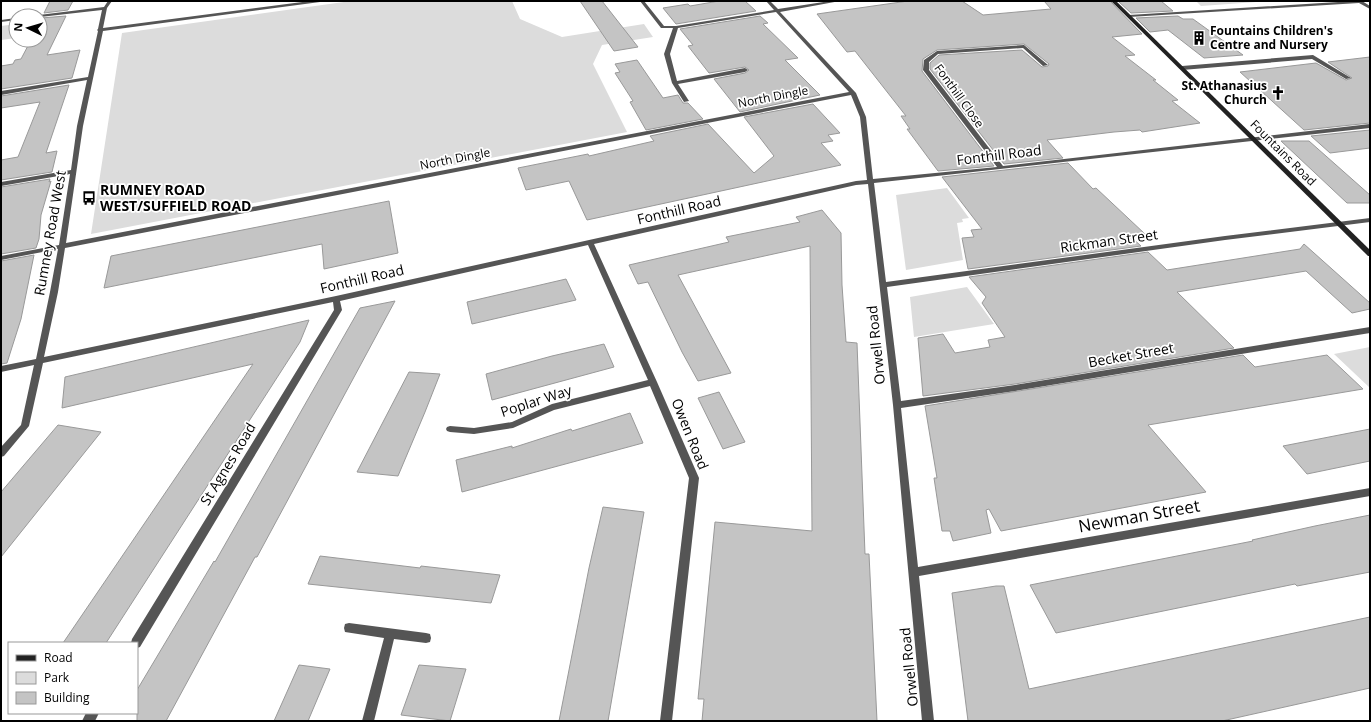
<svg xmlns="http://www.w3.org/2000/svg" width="1371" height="722" font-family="'Open Sans',sans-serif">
	<rect width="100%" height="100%" fill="#fff"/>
	<!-- green -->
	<path fill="#dcdcdc" d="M351 1H512L520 19 562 37 644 24 653 37 602 45 593 64 627 132 91 234 122 33Z
		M1196 1H1270L1201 6Z
		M16 24V38L1 40V26Z
		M947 188 969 218 962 219 963 222 957 223 963 260 906 270 896 195Z
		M967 287 994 324 914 337 910 297Z
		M1370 347V388L1334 354Z"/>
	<!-- building -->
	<path fill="#c4c4c4" stroke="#999" d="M50 1H73L68 10 44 13Z
		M580 1H602L638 47 614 51Z
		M719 1H745L756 11 676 24 663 8 688 4 690 6Z
		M908 1H962L983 15 1051 9 1044 1H1110L1142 34 1112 37 1135 55 1125 56 1156 80H1153L1178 100 1172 101 1200 123 1142 132 1140 130 1114 132 1047 140 1063 158 1004 164 930 69V63L939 55 1022 50 1042 67 1048 66 1049 64 1024 44 937 50 923 59 922 71 994 166 938 171 907 129H910L901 116H906L855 51 847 52 817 14Z
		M1118 1H1161L1173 11 1131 13Z
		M66 16 47 55 80 50 72 78 1 89V66L13 64 15 60 21 59 31 40H40L41 18Z
		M760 16 768 23 763 24 798 58 785 60 820 95 740 112 714 79 745 73 749 70 745 67 709 73 688 46 693 45 680 29Z
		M1178 16 1183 19H1193L1243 55 1204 58 1168 30 1150 32 1136 18Z
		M1370 57V123L1304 130 1240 72 1316 63 1346 80 1352 78 1328 62Z
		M637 60 663 98 678 95 683 103H688L703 119 646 130 630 102 633 101 615 73 620 72 615 64Z
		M69 85 46 153 57 151 52 172 1 180V160L18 157 40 102 1 108V96Z
		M813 104 840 133 828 135 833 141 821 143 841 165 587 220 569 181 526 190 518 168 588 154 589 156 654 141 650 136 708 124 754 173 774 156 744 117Z
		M1370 130V148L1330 153 1311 136Z
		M1281 141H1309L1370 195V203H1347Z
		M1068 163 1093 189 1096 188 1145 234 1130 236 1141 246 968 269 962 238 974 237 971 230 982 229 942 177Z
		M50 179 49 182 51 181 41 215 39 239 36 248 1 254V187Z
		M389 201 398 253 324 269 322 244 104 288 111 256Z
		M822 210 841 233 842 285 846 342 857 343 865 554H869L877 721H702L704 699H698L715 522 812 531 810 246 678 275 731 373 698 381 682 352 648 282 638 284 629 265 729 242 726 237 800 222 796 217Z
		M1304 244 1370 303V309L1352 313 1306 271 1177 292 1234 348 1015 384 923 396 918 338 943 334 955 353 990 347 988 340 1005 337 982 303 986 297 969 277 1148 252 1167 270 1300 249Z
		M34 255 21 319 7 363 1 364V261Z
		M566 279 576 300 472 324 467 302Z
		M395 301 257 557H255L166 721H137V690L214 561 215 562 360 308Z
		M309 320 300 342 106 643H63L253 364 62 408 65 377Z
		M604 344 614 367 492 400 486 374 552 356Z
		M1243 355 1255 367 1327 355 1363 389 1148 425 1206 492 1001 531 989 509 986 510 991 533 953 541 950 531H942L934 478H937L925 406Z
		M409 372 440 374 425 412 398 476 357 472Z
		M719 392 745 442 723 449 698 398Z
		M630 413 643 443 462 492 456 460 512 446V448L571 429 572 431Z
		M58 425 101 432 1 557V492Z
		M1370 429V461L1307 474 1283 446Z
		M603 507 644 512 608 721H559L589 568Z
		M1370 515V572L1297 586 1295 584 1056 633 1030 585 1253 541 1252 540 1315 526Z
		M320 556 420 568 421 566 500 575 491 603 308 584Z
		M996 586H1004L1029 689 1370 617V688L1222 721H968L952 593Z
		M299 665 330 669 308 721H274Z
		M419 665 466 669 450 721 401 715Z"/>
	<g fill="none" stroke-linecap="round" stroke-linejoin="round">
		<!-- street -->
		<path fill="#555" fill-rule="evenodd" d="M108 1H112L107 8 103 28 310 1H322L320 2 103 31 83 126 66 243 849 92 776 12 678 28 670 54 677 81 745 68 748 70 745 72 678 84 689 101 684 102 672 83 664 54 673 28H661L640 1H644L664 26H676L774 10 766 1H770L778 9 830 1H840L780 12 856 93 866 117 873 179 997 167 923 70 924 60 937 51 1024 45 1048 65 1043 66 1023 48 938 54 929 62V70L1003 166 1370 124V128L874 183 886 282 1225 236 1370 218V222L1225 240 887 287 901 401 1015 385 1370 327V333L1015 391 901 408 918 567 1370 488V496L919 576 934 721H922L893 405 868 184 856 185 594 244 657 382 699 478 672 721H660L689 478 650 386 554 410 513 428 474 434 450 432 447 431 446 429 447 427 450 426 474 428 512 422 552 404 648 380 588 245 340 301 342 310 140 647 137 648V643H131L132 639 334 310 333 302 43 363 29 426 4 456 1 457V447L21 425 34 365 1 372V366L36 359 50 292 58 249 1 260V256L59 245 70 174 1 186V182L71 170 77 126 87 80 1 95V91L88 77 98 31 97 30 98 29 102 10 40 17V16H37L39 15 104 7ZM851 95 860 117 867 180 856 181 336 296 44 357 58 292 65 248Z
			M1354 1H1362L1370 6V9L1359 3 1129 17 1127 16 1129 15Z
			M16 18V20L1 22V20Z
			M1313 55 1351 78 1346 79 1312 59 1182 70 1179 68 1182 66Z
			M349 623 426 633 430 634 431 638 430 642 426 643 394 639 374 721H362L384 638 345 632 344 628 345 624Z
			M86 713H99L95 721H82Z"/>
		<!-- secondary -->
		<path fill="#222" fill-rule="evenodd" d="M1111 1H1116L1370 250V256H1368Z"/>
	</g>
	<!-- icons -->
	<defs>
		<symbol id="building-bare" viewBox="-9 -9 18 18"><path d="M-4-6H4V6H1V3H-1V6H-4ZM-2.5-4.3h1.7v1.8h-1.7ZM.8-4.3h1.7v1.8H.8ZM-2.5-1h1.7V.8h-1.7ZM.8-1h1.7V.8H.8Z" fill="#000" stroke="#fff" stroke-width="2.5" paint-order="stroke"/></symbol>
		<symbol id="church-bare" viewBox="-9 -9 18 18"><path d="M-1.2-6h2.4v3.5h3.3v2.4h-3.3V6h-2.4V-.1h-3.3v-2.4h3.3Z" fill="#000" stroke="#fff" stroke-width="2.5" paint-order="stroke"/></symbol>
		<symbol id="bus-bare" viewBox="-9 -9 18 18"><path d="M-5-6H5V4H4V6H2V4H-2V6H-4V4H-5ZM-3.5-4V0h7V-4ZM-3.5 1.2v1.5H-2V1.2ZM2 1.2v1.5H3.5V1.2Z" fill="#000" stroke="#fff" stroke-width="2.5" paint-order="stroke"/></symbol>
	</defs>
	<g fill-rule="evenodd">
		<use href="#building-bare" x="1189" y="28" width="20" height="20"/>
		<use href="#church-bare" x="1268" y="83" width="20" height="20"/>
		<use href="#bus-bare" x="79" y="188" width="20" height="20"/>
	</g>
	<g text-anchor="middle" stroke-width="3.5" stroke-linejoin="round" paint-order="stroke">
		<!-- far-poi labels -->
		<g font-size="12" font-weight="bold" fill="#000" stroke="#fff" text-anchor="start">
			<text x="1210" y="35">Fountains Children's<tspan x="1210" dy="14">Centre and Nursery</tspan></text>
			<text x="1267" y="90" text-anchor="end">St. Athanasius<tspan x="1267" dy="14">Church</tspan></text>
		</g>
		<!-- far-street labels -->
		<g font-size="12" fill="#000" stroke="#fff">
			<text transform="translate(959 96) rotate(54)" y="4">Fonthill Close</text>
			<text transform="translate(773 97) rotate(-11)" y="4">North Dingle</text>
			<text transform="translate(1283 153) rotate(45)" y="4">Fountains Road</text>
			<text transform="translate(455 159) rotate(-11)" y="4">North Dingle</text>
		</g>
		<!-- street labels -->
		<g font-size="14" fill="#000" stroke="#fff">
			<text transform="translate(999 155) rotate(-7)" y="5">Fonthill Road</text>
			<text transform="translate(679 210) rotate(-13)" y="5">Fonthill Road</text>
			<text transform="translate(50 233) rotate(-80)" y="5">Rumney Road West</text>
			<text transform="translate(1109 241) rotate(-8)" y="5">Rickman Street</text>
			<text transform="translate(362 279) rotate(-13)" y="5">Fonthill Road</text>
			<text transform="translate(876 345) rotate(-96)" y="5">Orwell Road</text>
			<text transform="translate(1131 355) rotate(-10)" y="5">Becket Street</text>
			<text transform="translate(536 401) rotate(-18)" y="5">Poplar Way</text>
			<text transform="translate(690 434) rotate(68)" y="5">Owen Road</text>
			<text transform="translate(228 464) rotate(-59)" y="5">St Agnes Road</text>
			<text transform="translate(909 667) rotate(-96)" y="5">Orwell Road</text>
		</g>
		<!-- poi labels -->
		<g font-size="14" font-weight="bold" fill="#000" stroke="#fff" text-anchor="start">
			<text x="100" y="195">RUMNEY ROAD<tspan x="100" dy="16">WEST/SUFFIELD ROAD</tspan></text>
		</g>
		<!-- near-street labels -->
		<g font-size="17" fill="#000" stroke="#fff">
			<text transform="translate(1139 516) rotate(-10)" y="6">Newman Street</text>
		</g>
	</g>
	<!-- border -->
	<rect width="1371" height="722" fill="none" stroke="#000000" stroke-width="4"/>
	<!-- legend -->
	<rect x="8" y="642" width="130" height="72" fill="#ffffff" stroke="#999999"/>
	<rect x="16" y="655" width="20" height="6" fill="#222222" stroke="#999999"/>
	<text x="44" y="662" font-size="12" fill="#000000">Road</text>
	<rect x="16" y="672" width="20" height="12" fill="#dcdcdc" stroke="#999999"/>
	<text x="44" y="682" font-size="12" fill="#000000">Park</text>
	<rect x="16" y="692" width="20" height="12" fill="#c4c4c4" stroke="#999999"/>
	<text x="44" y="702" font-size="12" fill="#000000">Building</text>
	<!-- north arrow -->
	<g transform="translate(28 28) rotate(275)"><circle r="19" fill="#ffffff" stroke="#999999"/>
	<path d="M0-3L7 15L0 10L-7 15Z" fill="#000000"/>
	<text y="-6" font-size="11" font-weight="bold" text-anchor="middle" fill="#000000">N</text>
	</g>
</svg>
